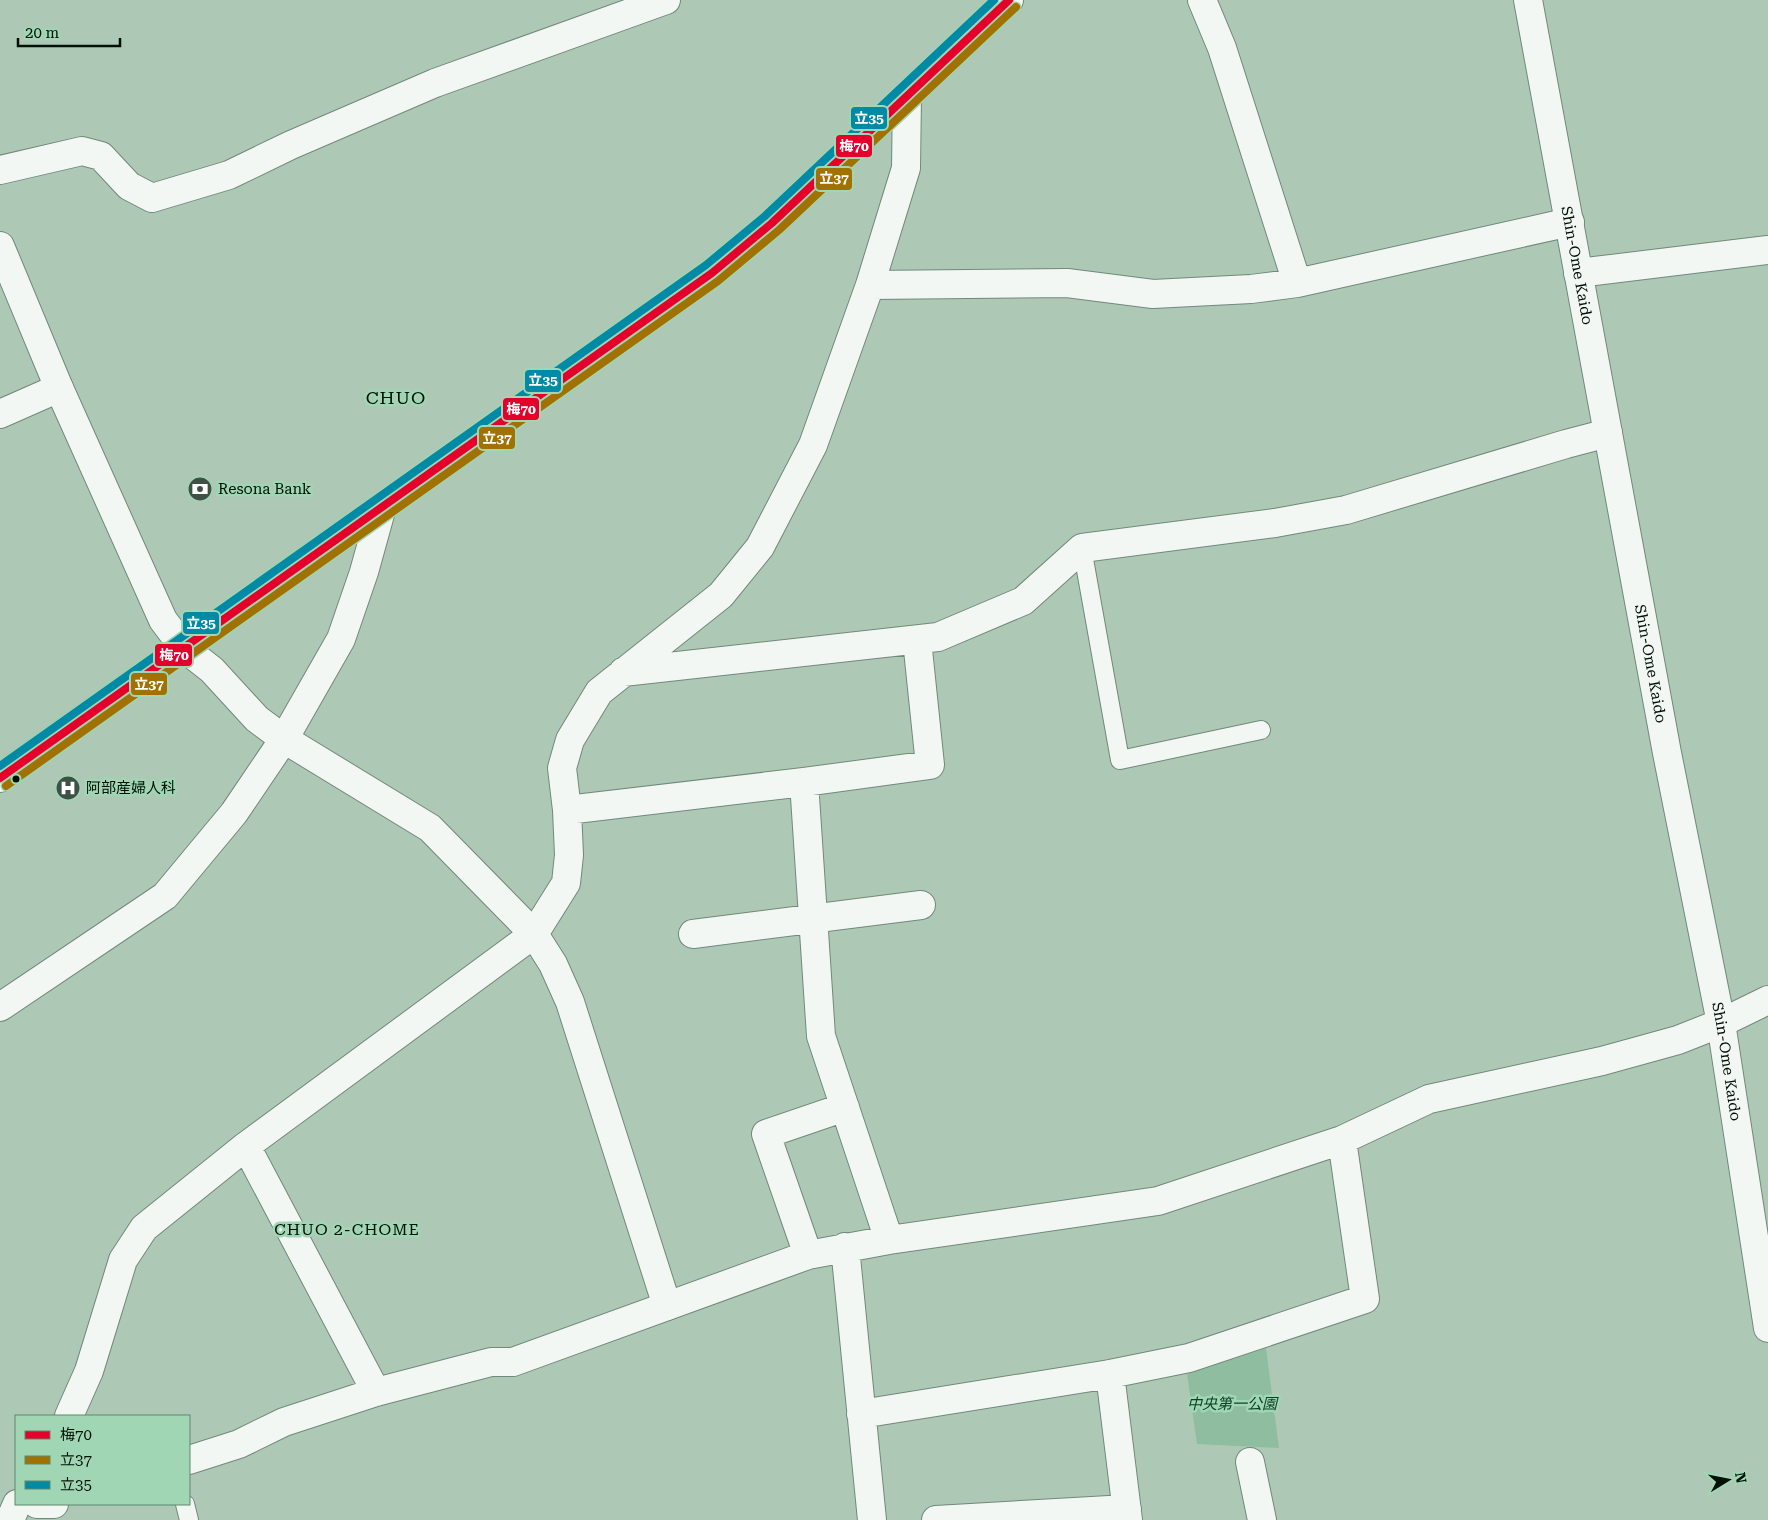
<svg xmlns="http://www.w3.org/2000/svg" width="1768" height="1520" font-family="'Roboto Serif','Noto Sans JP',serif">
	<rect width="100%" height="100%" fill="#adc9b6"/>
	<!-- green -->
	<path fill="#8ebe9f" d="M1266 1348 1279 1448 1197 1444 1187 1374Z"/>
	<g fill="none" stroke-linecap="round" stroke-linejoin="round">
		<defs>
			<path id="lane" d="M1082 548 1120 760 1261 730
				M185 1504 189 1520"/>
			<path id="street" d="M1202 0 1222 48 1297 283
				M0 170 82 151 101 156 129 186 152 198 229 175 291 145 435 83 666 0
				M1578 273 1768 250
				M870 285 1067 283 1153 294 1251 289 1297 283 1570 222
				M0 414 59 388
				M623 672 938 637 1023 601 1082 548 1275 523 1346 510 1566 444 1608 433
				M804 782 821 1036 889 1240
				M567 810 804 782 930 765 917 640
				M693 934 921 905
				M0 1007 165 896 234 813 284 739 341 639 364 572 382 507
				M246 1146 376 1392
				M845 1247 872 1520
				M808 1255 766 1134 845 1107
				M1110 1374 1128 1520
				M861 1414 1110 1374 1189 1358 1365 1299 1342 1140
				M69 1416 89 1371 123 1260 144 1228 246 1146 534 934 566 883 569 855 567 810 562 768 570 740 599 692 721 595 760 547 813 445 870 285 906 168 907 96
				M189 1460 239 1444 284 1422 376 1392 491 1362H513L808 1255 889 1240 1158 1201 1342 1140 1429 1099 1602 1061 1678 1040 1721 1023 1768 1000
				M1250 1462 1262 1520
				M37 1504H54
				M10 1520 17 1504
				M936 1520 1127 1509"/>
			<path id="secondary" d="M0 246 59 388 163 620 184 648 212 670 257 719 284 739 430 828 534 934 553 964 570 1002 667 1306"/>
			<g id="primary">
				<path id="s1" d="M1528 0 1667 753 1721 1023 1768 1328"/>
				<path d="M0 778 712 273 772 223 1009 0"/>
			</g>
		</defs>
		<!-- lane casing -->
		<use href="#lane" stroke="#72887a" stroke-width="20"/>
		<!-- street casing -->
		<use href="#street" stroke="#72887a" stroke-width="30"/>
		<!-- secondary casing -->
		<use href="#secondary" stroke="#72887a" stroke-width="30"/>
		<!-- primary casing -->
		<use href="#primary" stroke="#72887a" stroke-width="30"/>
		<!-- lane -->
		<use href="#lane" stroke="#f3f7f4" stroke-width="18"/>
		<!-- street -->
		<use href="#street" stroke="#f3f7f4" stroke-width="28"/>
		<!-- secondary -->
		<use href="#secondary" stroke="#f3f7f4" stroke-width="28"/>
		<!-- primary -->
		<use href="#primary" stroke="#f3f7f4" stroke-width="28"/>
		<defs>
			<path id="bus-1" d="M0 778 712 273 772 223 1009 0"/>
			<path id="bus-2" d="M6 786 718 281 779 230 1016 7"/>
			<path id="bus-3" d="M0 766 706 265 765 216 994 0"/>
		</defs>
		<!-- bus-1 casing -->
		<use href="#bus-1" stroke="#a0d6b3" stroke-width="11"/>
		<!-- bus-2 casing -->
		<use href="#bus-2" stroke="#a0d6b3" stroke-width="11"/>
		<!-- bus-3 casing -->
		<use href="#bus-3" stroke="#a0d6b3" stroke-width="11"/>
		<!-- bus-1 -->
		<use href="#bus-1" stroke="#e4002b" stroke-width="8"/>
		<!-- bus-2 -->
		<use href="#bus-2" stroke="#a17202" stroke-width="8"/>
		<!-- bus-3 -->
		<use href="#bus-3" stroke="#008aa6" stroke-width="8"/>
	</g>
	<!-- icons -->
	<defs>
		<symbol id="bank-disc" viewBox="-11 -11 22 22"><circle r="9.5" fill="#3d5144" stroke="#a0d6b3"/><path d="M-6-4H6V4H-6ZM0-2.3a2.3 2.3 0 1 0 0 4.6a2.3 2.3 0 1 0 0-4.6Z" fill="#fff"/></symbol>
		<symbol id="hospital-disc" viewBox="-11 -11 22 22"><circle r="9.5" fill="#3d5144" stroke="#a0d6b3"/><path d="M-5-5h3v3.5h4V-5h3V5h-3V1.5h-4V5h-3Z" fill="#fff"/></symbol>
	</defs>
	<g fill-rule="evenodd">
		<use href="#bank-disc" x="186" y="475" width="28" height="28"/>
		<use href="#hospital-disc" x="54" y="774" width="28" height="28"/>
	</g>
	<!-- markers -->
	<circle fill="#001006" stroke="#a0d6b3" stroke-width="2" cx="16" cy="779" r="4.5"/>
	<g text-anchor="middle" stroke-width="5" stroke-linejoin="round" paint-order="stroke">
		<!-- street labels -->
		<g font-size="15" fill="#001006" stroke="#a0d6b3">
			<text dy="5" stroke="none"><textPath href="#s1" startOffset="270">Shin-Ome Kaido</textPath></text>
			<text dy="5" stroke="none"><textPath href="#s1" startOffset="675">Shin-Ome Kaido</textPath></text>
			<text dy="5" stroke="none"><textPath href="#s1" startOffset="1080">Shin-Ome Kaido</textPath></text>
		</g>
		<!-- poi labels -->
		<g font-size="15" fill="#001006" stroke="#a0d6b3" text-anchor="start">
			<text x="218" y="494">Resona Bank</text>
			<text x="86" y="793">阿部産婦人科</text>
		</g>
		<!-- park labels -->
		<g font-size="15" font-style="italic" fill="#0d4026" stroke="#a0d6b3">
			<text x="1232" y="1409">中央第一公園</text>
		</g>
		<!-- neighbourhood labels -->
		<g font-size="16" letter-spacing="1" fill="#001006" stroke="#a0d6b3">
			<text x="347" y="1235">CHUO 2-CHOME</text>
		</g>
		<!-- quarter labels -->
		<g font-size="18" letter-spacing="1" fill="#001006" stroke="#a0d6b3">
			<text x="396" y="404">CHUO</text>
		</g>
	</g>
	<g stroke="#a0d6b3" stroke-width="2">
		<rect x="850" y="106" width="38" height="24" rx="5" fill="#008aa6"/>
		<rect x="835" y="134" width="38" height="24" rx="5" fill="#e4002b"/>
		<rect x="815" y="167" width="38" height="24" rx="5" fill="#a17202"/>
		<rect x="524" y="369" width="38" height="24" rx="5" fill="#008aa6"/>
		<rect x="502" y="397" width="38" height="24" rx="5" fill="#e4002b"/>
		<rect x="478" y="426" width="38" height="24" rx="5" fill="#a17202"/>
		<rect x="182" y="611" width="38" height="24" rx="5" fill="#008aa6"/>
		<rect x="154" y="643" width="39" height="24" rx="5" fill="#e4002b"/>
		<rect x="130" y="672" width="38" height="24" rx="5" fill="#a17202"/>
	</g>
	<g font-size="14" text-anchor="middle" font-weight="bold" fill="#fff">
		<text x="869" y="123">立35</text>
		<text x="854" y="151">梅70</text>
		<text x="834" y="183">立37</text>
		<text x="543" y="385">立35</text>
		<text x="521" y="414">梅70</text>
		<text x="497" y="443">立37</text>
		<text x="201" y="628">立35</text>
		<text x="174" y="660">梅70</text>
		<text x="149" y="689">立37</text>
	</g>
	<!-- legend -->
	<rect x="15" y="1415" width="175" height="90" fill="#a0d6b3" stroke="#60876e"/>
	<rect x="25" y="1431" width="25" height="8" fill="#e4002b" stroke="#60876e"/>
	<text x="60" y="1440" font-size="15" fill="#001006">梅70</text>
	<rect x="25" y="1456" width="25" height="8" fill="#a17202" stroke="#60876e"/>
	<text x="60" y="1465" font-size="15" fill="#001006">立37</text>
	<rect x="25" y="1481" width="25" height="8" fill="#008aa6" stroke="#60876e"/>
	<text x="60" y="1490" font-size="15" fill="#001006">立35</text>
	<!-- north arrow -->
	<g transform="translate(1728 1480) rotate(80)" stroke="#a0d6b3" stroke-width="4" paint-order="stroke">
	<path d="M0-4L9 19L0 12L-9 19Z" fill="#001006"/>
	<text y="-8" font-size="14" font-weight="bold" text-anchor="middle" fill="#001006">N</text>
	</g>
	<!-- scale -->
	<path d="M18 38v8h102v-8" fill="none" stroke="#001006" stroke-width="2.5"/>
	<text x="25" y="38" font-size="15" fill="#001006" stroke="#a0d6b3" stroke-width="4" paint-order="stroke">20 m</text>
</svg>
